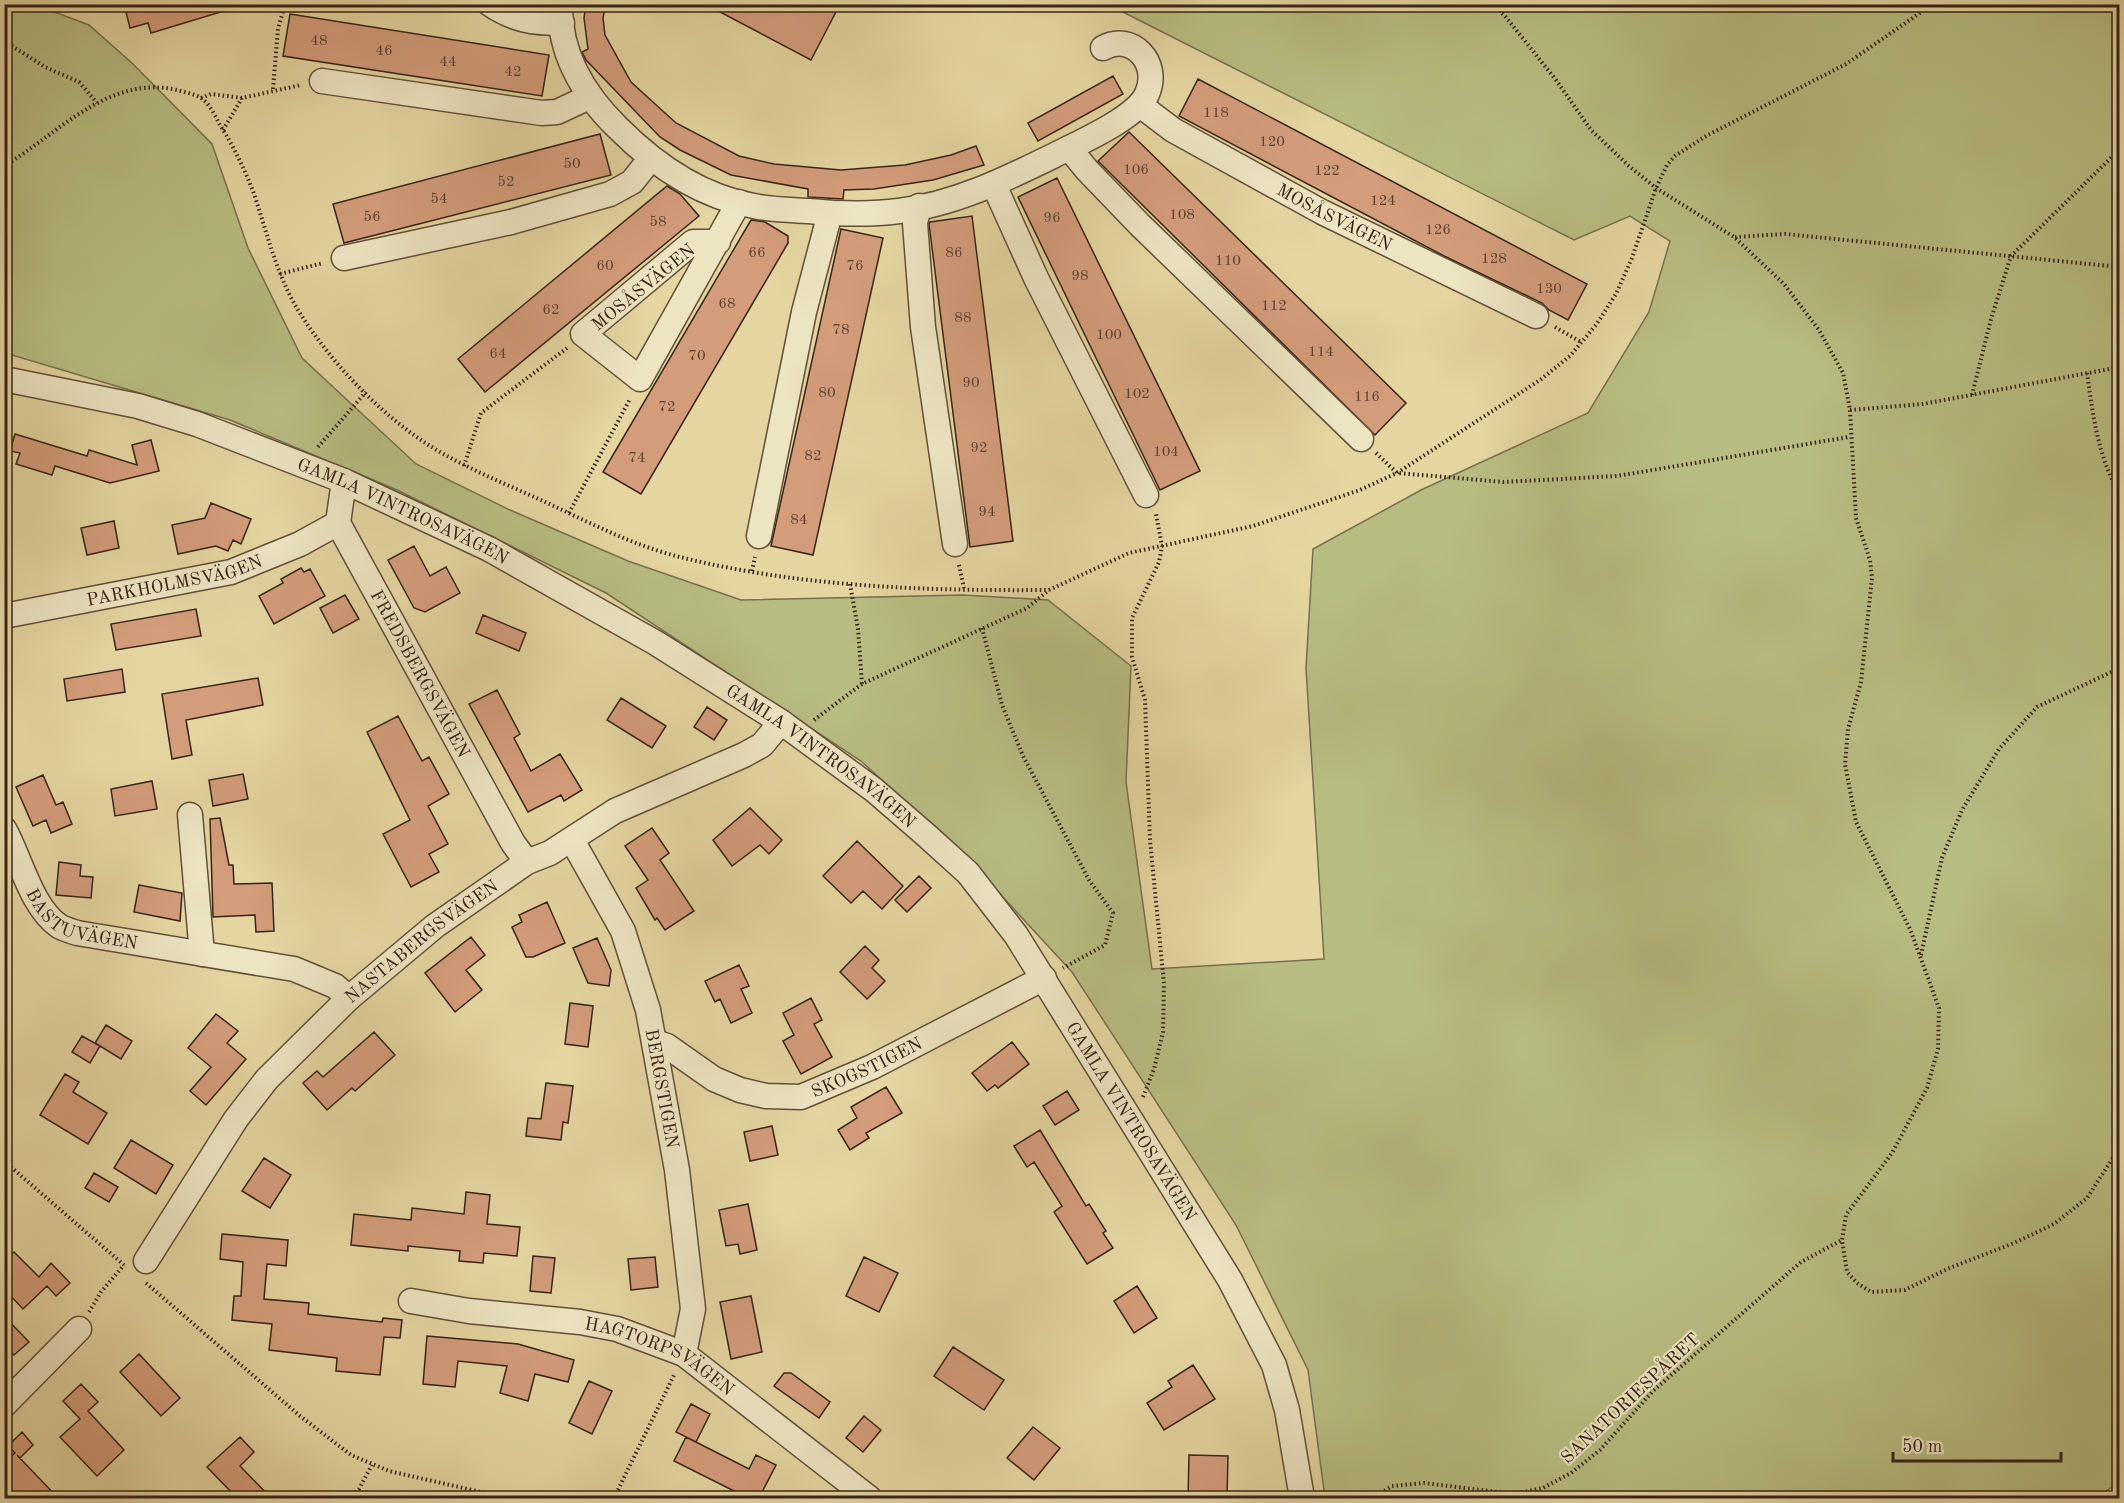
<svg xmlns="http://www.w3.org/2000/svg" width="2124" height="1503" font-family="'Old Standard TT',serif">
	<rect width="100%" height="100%" fill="#e4d5a1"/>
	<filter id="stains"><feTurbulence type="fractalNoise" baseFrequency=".00333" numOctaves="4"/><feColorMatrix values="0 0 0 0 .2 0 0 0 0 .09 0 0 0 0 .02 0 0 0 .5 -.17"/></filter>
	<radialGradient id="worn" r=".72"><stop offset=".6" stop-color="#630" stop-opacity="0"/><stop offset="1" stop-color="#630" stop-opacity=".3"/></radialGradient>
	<!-- green -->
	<path fill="#b7bc82" stroke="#77704d" stroke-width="1.5" d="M4 5H36L89 25 133 64 212 144 248 248 302 358 416 464 510 510 628 561 741 600 963 595 1048 600 1131 666 1126 782 1152 969 1324 959 1306 668 1313 549 1423 489 1588 413 1649 312 1670 241 1630 216 1574 240 1109 5H2119V1482L2096 1498H1325L1308 1370 1236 1225 1072 972 965 856 861 761 606 593 397 490 230 420 5 353Z"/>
	<!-- building -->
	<path fill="#d39c7b" stroke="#372418" stroke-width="1.5" d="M124 4H223L224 11 151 33 148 23 130 28Z
		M586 4H606L603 18 605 35 631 82 676 123 739 156 774 164 841 170 905 165 951 155 976 146 984 165 933 180 874 189 844 190 843 199 808 197V189L731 175 680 150 660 137 586 60 582 52 588 49 584 18Z
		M705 4H840L811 60Z
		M290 14 549 55 542 96 283 56Z
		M1113 76 1123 94 1038 141 1028 123Z
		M1198 79 1587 284 1568 320 1549 310 1542 303 1444 256 1179 116Z
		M1129 132 1406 403 1375 435 1098 161Z
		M600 134 611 175 344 243 333 204Z
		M1057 178 1200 471 1160 490 1018 197Z
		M667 186 680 194 699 216 485 392 458 359Z
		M972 216 1013 541 970 547 929 224 930 222Z
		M751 220 765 222 788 236V243L641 494 603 472Z
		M841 229 883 238 813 555 771 546Z
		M15 434 87 456 89 450 137 465 132 445 151 440 159 471 110 483 55 466 52 475 16 464 20 453 10 451Z
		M211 503 251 519 241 544 233 540 228 551 216 546 178 554 172 525 205 518Z
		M114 521 119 548 87 555 81 528Z
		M414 546 430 576 446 567 460 593 425 612 414 608 388 560Z
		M301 568 304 572 310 569 325 596 274 624 259 596 283 583 281 579Z
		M345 595 359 619 333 633 320 608Z
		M196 609 201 636 116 650 111 624Z
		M483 615 526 633 519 651 476 633Z
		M122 669 125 692 67 701 64 679Z
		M258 678 263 705 186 720 192 755 172 759 162 694Z
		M497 690 520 734 514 738 531 771 560 754 582 790 564 801 561 795 528 812 469 704Z
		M621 698 666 726 652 748 607 720Z
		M707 707 727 720 714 740 694 727Z
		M398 716 422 761 429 757 449 794 428 806 448 844 429 854 439 872 411 887 383 834 410 820 367 732Z
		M243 774 248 799 213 806 209 780Z
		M43 775 56 805 63 802 72 824 51 833 46 820 33 826 16 787Z
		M152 781 157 809 115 816 111 789Z
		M750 808 782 840 769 854 760 845 732 866 713 840Z
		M220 818 229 865H233L234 884 272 883 274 931 256 932 255 915 213 917 210 819Z
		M652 828 669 853 660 860 694 911 665 930 657 918 655 920 636 888 648 880 625 846Z
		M857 841 903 886 882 909 863 891 851 903 823 876Z
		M59 862 81 865 80 876 93 877 91 898 56 895Z
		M919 876 931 888 907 912 895 900Z
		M139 885 182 893 180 921 134 912Z
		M547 902 565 943 533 957H526L512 927 522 922 519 915Z
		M471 937 485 955 466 970 482 990 455 1012 425 973Z
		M597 938 611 970 609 986 588 983 573 948Z
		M865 946 879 960 872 968 885 981 867 999 840 972Z
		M739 965 749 986 741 989 752 1013 731 1023 720 999 715 1002 705 981Z
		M811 998 822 1020 814 1024 832 1057 801 1074 783 1041 794 1035 783 1013Z
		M570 1003 593 1006 588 1047 565 1044Z
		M216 1014 238 1031 227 1043 246 1059 206 1105 190 1091 211 1067 188 1048Z
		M106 1025 132 1041 121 1059 95 1043Z
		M374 1032 395 1055 355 1091 352 1088 327 1110 303 1083 317 1071 323 1077Z
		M82 1036 100 1046 90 1063 72 1052Z
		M1012 1042 1029 1064 998 1088 995 1085 987 1091 972 1073Z
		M65 1074 79 1082 73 1092 107 1113 88 1144 40 1115Z
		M546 1083 573 1086 568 1123 563 1122 561 1140 526 1136 528 1118 541 1119Z
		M886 1087 902 1113 866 1133 869 1138 850 1150 838 1130 857 1118 851 1107Z
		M1067 1091 1079 1110 1055 1125 1043 1106Z
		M772 1126 778 1155 750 1161 744 1132Z
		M1040 1130 1086 1206 1089 1204 1106 1231 1103 1233 1113 1248 1087 1264 1054 1212 1062 1206 1034 1162 1027 1167 1014 1146Z
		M131 1140 173 1165 156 1194 114 1168Z
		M264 1158 291 1175 270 1208 242 1191Z
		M94 1173 118 1187 109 1202 85 1188Z
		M466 1192 490 1195 487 1224 520 1227 517 1256 484 1253 483 1263 459 1261 460 1251 408 1246V1251L351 1245 354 1214 411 1220 412 1208 464 1214Z
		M748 1204 757 1250 740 1254 738 1244 726 1246 719 1210Z
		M222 1234 288 1240 286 1266 267 1264 264 1299 309 1303 308 1314 382 1322 383 1318 402 1320 400 1338 384 1337 380 1375 336 1371 337 1358 269 1350 272 1324 232 1320 234 1296H241L243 1262 220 1259Z
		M14 1252 39 1277 51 1263 70 1283 56 1296 47 1286 23 1309 4 1289V1261Z
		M533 1256 555 1258 551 1293 530 1291Z
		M655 1257 658 1287 631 1290 628 1259Z
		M864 1257 898 1273 879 1312 846 1296Z
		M1137 1286 1157 1318 1134 1333 1114 1301Z
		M751 1296 762 1352 731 1359 720 1302Z
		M4 1316 29 1342 14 1355 4 1345Z
		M427 1336 518 1344 574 1360 568 1382 535 1374 528 1401 500 1393 507 1366 458 1361 455 1387 423 1384Z
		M953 1347 1004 1380 984 1410 934 1376Z
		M139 1354 180 1398 161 1416 120 1372Z
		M1193 1365 1215 1399 1164 1430 1147 1403 1172 1387 1168 1381Z
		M784 1373H791L830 1402 819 1418 774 1386Z
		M589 1381 612 1391 592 1434 569 1423Z
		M81 1384 98 1402 88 1411 124 1450 97 1476 60 1437 80 1419 63 1401Z
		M691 1404 710 1414 696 1442 676 1432Z
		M864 1416 881 1430 863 1452 846 1438Z
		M1033 1427 1060 1448 1034 1480 1007 1458Z
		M22 1432 33 1445 20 1458 17 1455 58 1498H13L4 1490V1462L15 1453 8 1446Z
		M240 1437 254 1452 240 1466 271 1498H237L207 1467Z
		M686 1437 749 1469 756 1455 776 1465 759 1498H748L674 1461Z
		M1189 1455 1228 1456 1227 1498H1188Z"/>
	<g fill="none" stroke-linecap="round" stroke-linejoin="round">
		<defs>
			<g id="minor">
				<path d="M490 4C513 20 534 23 562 23"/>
				<path d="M560 4C559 54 584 95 618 128 655 165 702 197 754 206 772 210 791 210 809 211 839 214 869 215 899 211 957 204 1010 177 1061 152 1083 141 1137 117 1147 94 1161 62 1131 32 1103 48"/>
				<path d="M322 81 542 113 557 112 589 97"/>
				<path id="s1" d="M1140 105 1173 130 1322 212 1536 316"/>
				<path d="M1069 148 1087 170 1140 225 1361 439"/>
				<path d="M994 185 1036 278 1146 495"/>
				<path d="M919 206 915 223 923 327 955 544"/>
				<path d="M718 242H693L583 334 640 379 739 202"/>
				<path d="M344 258 511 222 610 194 632 182 651 158"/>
				<path id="s2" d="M4 379 138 406 197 424 344 481 489 549 656 643 781 722 874 790 926 835 968 873 1016 935 1230 1280 1274 1365 1287 1410 1302 1498"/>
				<path id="s3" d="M344 481 338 523 513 843 527 862"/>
				<path d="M759 536 804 312 830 213"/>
				<path id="s4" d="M4 616 231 572 300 544 338 523"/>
				<path d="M190 815 202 954"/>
				<path id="s5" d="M4 829C20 857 31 907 59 926 64 929 71 931 77 933L294 969 335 986 349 998"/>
				<path id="s6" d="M572 840 623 931 648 1010 677 1170 693 1309 684 1354"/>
				<path id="s7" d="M655 1042 667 1046 714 1079 740 1090 766 1096 801 1097 872 1067 1044 978"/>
				<path id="s8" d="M146 1261 236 1119 267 1079 349 998 435 926 527 862 550 853 615 811 744 755 762 745 781 722"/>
				<path id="s9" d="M411 1301 469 1311 580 1322 617 1329 684 1354 869 1498"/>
				<path d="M4 1405 79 1329"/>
			</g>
		</defs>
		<!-- minor casing -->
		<use href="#minor" stroke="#62503a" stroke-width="27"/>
		<!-- path -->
		<path stroke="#372418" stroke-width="4" stroke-dasharray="1.5 3" stroke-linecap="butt" d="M1492 4 1505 16 1556 80 1591 130 1629 166 1656 188 1734 237 1784 284 1819 330 1843 373 1850 410 1856 518 1870 560 1872 578 1861 682 1848 729 1845 764 1856 822 1910 929 1939 1008 1938 1049 1927 1088 1892 1153 1846 1215 1842 1240 1847 1272 1857 1283 1871 1292 1905 1290 1947 1269 2014 1243 2054 1224 2087 1198 2120 1147
			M1494 6 1503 4
			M4 41 45 67 79 82 97 103
			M273 89 278 29 285 4
			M201 98 211 94 242 98 301 85
			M223 130 242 98
			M4 166C58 134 109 74 177 90 184 92 195 94 201 98 210 104 215 116 220 125 234 147 245 170 254 194 268 236 277 277 301 315 332 363 379 413 427 444 460 465 496 480 532 496 579 517 626 543 676 556 797 587 925 591 1049 590
			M1735 237 1785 234 2120 267
			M280 274 323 263
			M1555 327 1581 342
			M2087 373C2093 416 2098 457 2120 495
			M1972 395 1991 319 2011 256 2120 149
			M1850 410 1923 404 2120 367
			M318 447 366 392
			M1376 453 1397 473 1504 482 1617 476 1849 437
			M464 466 481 413 567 348
			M569 513 630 399
			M959 565 964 588
			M752 571 755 557
			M850 584 858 629 862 684
			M982 628 1002 705 1023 756 1089 880 1113 913 1105 945 1063 968
			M814 720 862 684 1027 608 1049 590 1129 553 1253 526 1360 490 1397 473 1540 380 1570 356 1596 325 1616 294 1632 258 1656 188 1667 165 1675 156 1706 136 1846 64 1933 4
			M1921 955 1942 858 1962 810 1999 749 2037 707 2120 668
			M1143 1097 1154 1069 1163 1032 1164 984 1150 840 1145 700 1132 657V618L1159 562 1162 546 1156 514
			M4 1161 124 1265
			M146 1283 300 1416 351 1455 389 1471 507 1498
			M89 1312 101 1292 124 1265
			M348 1498 359 1489 372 1465
			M614 1498 675 1373
			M1373 1498 1392 1486 1424 1483 1514 1494 1543 1488 1571 1473 1600 1450 1653 1391 1801 1262 1842 1240"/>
		<!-- minor -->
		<use href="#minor" stroke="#ede4c2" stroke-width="24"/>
	</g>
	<g text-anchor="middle" stroke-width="4.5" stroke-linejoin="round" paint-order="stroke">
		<!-- number labels -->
		<g font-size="15" fill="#5e4231">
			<text x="319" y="45">48</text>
			<text x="384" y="55">46</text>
			<text x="448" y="66">44</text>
			<text x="513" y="76">42</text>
			<text x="1216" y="117">118</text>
			<text x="1272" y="146">120</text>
			<text x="572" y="168">50</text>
			<text x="1136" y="174">106</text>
			<text x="1327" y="175">122</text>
			<text x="506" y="186">52</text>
			<text x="439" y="203">54</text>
			<text x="1383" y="205">124</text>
			<text x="1182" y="219">108</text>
			<text x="372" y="221">56</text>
			<text x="1052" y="222">96</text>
			<text x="658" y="226">58</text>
			<text x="1438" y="234">126</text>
			<text x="757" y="257">66</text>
			<text x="954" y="257">86</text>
			<text x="1494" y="263">128</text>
			<text x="1228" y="265">110</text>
			<text x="605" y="270">60</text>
			<text x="855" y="270">76</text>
			<text x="1080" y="280">98</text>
			<text x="1549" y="293">130</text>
			<text x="727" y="308">68</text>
			<text x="1274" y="310">112</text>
			<text x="551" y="314">62</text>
			<text x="963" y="322">88</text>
			<text x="841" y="334">78</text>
			<text x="1109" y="339">100</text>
			<text x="1321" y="356">114</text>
			<text x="498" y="358">64</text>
			<text x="697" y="360">70</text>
			<text x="971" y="387">90</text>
			<text x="827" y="397">80</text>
			<text x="1137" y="398">102</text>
			<text x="1367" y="401">116</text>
			<text x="667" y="411">72</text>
			<text x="979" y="452">92</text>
			<text x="1166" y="456">104</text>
			<text x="813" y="460">82</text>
			<text x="637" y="462">74</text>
			<text x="987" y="516">94</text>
			<text x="799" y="524">84</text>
		</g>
		<!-- street labels -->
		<g font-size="18" fill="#372418" stroke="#ede4c2">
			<text dy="6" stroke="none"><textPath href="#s1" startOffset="225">MOSÅSVÄGEN</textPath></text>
			<text transform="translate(643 287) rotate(-39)" y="6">MOSÅSVÄGEN</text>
			<text dy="6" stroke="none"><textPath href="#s2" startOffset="422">GAMLA VINTROSAVÄGEN</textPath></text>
			<text dy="6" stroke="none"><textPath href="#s4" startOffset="174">PARKHOLMSVÄGEN</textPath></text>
			<text dy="6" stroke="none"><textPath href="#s3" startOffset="214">FREDSBERGSVÄGEN</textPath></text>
			<text dy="6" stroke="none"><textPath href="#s2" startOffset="908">GAMLA VINTROSAVÄGEN</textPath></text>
			<text dy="6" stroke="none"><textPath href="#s5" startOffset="130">BASTUVÄGEN</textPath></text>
			<text dy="6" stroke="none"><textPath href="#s8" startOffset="426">NASTABERGSVÄGEN</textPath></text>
			<text dy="6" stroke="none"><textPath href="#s7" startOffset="232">SKOGSTIGEN</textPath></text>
			<text dy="6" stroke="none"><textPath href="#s6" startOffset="267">BERGSTIGEN</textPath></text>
			<text dy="6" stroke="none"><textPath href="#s2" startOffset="1394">GAMLA VINTROSAVÄGEN</textPath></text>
			<text dy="6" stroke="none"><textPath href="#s9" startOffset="258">HAGTORPSVÄGEN</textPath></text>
			<text transform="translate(1630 1398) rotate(-43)" y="6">SANATORIESPÅRET</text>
		</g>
	</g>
	<!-- margin -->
	<rect width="2124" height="1503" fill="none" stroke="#e4d5a1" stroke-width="24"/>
	<rect x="6" y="6" width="2112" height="1491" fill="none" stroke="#372418" stroke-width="3"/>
	<rect x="12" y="12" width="2100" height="1479" fill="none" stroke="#372418" stroke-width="1.5"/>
	<!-- scale -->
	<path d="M1893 1452v9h168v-9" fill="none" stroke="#372418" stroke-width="3"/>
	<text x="1902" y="1452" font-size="18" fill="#372418" stroke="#ede4c2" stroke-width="4.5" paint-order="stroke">50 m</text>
	<rect width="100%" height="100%" filter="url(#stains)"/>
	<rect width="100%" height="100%" fill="url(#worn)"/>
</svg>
